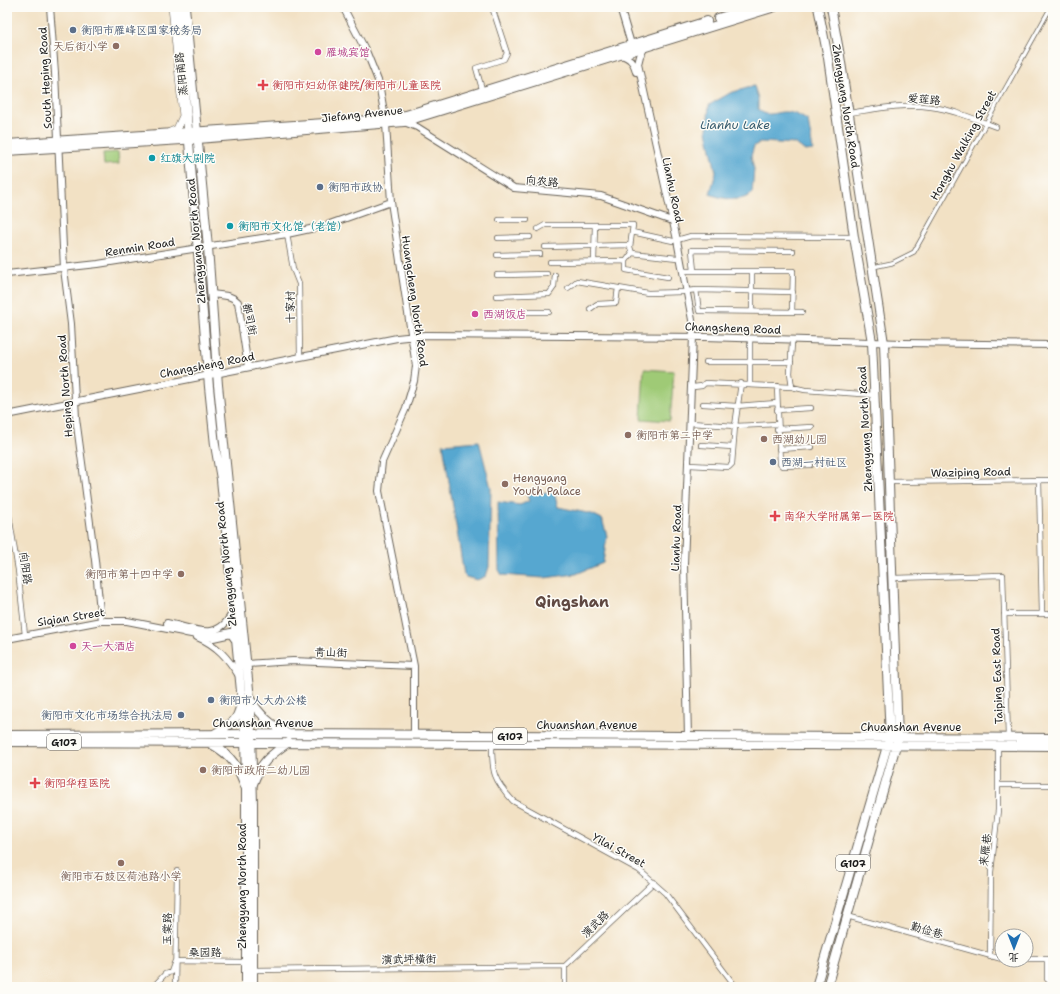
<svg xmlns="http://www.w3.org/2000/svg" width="1060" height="994" font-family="'Shantell Sans','LXGW WenKai TC',sans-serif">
	<rect width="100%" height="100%" fill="#fdfcf7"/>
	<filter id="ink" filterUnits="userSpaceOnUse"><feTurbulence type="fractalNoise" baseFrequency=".025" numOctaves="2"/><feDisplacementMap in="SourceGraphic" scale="8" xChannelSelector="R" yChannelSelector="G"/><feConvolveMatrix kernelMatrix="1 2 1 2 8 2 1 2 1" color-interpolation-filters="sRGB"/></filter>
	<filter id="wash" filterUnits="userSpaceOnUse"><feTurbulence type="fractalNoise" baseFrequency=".012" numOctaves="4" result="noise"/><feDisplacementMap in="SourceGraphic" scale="16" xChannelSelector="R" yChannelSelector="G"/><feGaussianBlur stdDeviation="0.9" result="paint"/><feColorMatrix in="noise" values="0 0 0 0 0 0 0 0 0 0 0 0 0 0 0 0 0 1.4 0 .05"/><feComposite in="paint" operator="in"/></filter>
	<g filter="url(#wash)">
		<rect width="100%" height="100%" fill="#f2e1c4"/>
		<!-- green -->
		<path fill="#9fca76" stroke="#5e7349" d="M118 152 119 164 104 165 103 153Z
			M644 369 674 371 670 421 641 419Z"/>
		<!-- water -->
		<path fill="#56a7d0" stroke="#396276" d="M754 86 758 98V109C768 119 775 111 787 112 795 113 801 116 808 121L813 150 805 151 796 144 761 142 754 146 751 156 754 169 752 193C743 203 722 199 710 194L716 172 707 131 709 105 730 93Z
			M479 441 491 488 489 567 486 576 477 580 466 577 464 575 443 444Z
			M537 492 554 493 558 507 592 514 602 519 607 536 603 563 576 574 544 578 502 575 499 570 498 502 520 505 529 501 527 495Z"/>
	</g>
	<g filter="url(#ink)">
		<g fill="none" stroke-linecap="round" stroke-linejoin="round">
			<defs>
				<path id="pedestrian" d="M873 267 892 263 914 252 1051 7"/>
				<path id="minor" d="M482 89 476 68 504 59 507 53 492 7
					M849 113C875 109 905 103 931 107 954 110 975 119 996 127
					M499 220H527
					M538 229 545 225H633L630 247 632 253 626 261V270L668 277
					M632 232 673 241
					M287 234 293 269 299 284 300 357
					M498 238 530 237
					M677 240 691 236 854 237
					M545 247 630 245
					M632 253 677 258
					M497 255 540 254
					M550 262 626 261
					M594 262 595 225
					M683 271H793L792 312
					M694 271 692 250 793 251
					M752 271V311
					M497 275 547 274
					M568 288 577 281 648 293 683 292
					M696 290 699 311 802 312
					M687 291 696 290 793 292
					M496 296 549 294 554 287 555 275
					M590 309 597 304 616 303 618 288
					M496 312H549
					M750 341V384
					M706 362H791
					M777 386 780 464 782 466 811 465
					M693 387 702 386 705 383 792 387 805 390 875 395
					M792 387 790 373 792 343
					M703 404 737 406 777 403
					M777 410 811 408
					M691 423 735 426 777 424
					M777 429 812 427
					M701 445 733 447
					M779 449 812 447
					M689 465 729 467 732 464 735 426 741 383
					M1039 480 1042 614
					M889 482 1053 480
					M7 503 18 570 25 635
					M893 578 1003 575 1008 737
					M1004 614H1053
					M492 744C492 773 493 779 513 801L639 870 665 893 736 987
					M998 785H1053
					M847 916 1002 959
					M990 957 991 872 998 810V746
					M1026 959H1053
					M1047 959V979L1053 984
					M253 970 565 966
					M153 987 165 974 171 972 175 961 246 962
					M175 987 177 871
					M565 987V966L654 882"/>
				<path id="tertiary" d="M50 7 55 73 64 269 71 324 76 418 95 560 101 621
					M343 7 367 53 379 83 386 124 391 202 416 366 414 381 406 408 382 462 379 491 414 666V735
					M620 7 631 44
					M645 47 640 56 638 64 677 240 692 320 693 336 684 564 688 737
					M621 55C630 58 634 62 636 72
					M404 122 417 127 514 188 601 196 669 220
					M7 274 98 264 287 234 324 226 391 202
					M212 294C221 296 231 294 238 302L248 367
					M7 415 397 338 425 335 705 337 903 343 1053 345
					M167 623C194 628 218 644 233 611
					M197 637C217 645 228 658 239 676
					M7 639 101 621H127L188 633
					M247 664 293 661 414 666"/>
				<path id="secondary" d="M170 132 177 129 183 116 172 7"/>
				<path id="primary" d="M178 7 209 387 215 445 221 479 245 734 246 789V987
					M185 7 208 247 218 385 250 699 253 803V987
					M818 7 828 58 854 237 872 342 890 738
					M831 7 840 56 884 343 898 738
					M186 632 213 637 231 633 236 640"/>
				<path id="trunk" d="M718 18 754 7
					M7 144 385 119 406 115 707 21
					M7 151 198 139 404 122 775 7
					M250 699C260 715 270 724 287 733
					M214 734C235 722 239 720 242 696
					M7 735 288 734 1053 738
					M7 742 1053 746
					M211 744C232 755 239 768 246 789
					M253 784C261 762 269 756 289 742
					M816 987 888 743
					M827 987 897 742"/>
			</defs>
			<!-- pedestrian casing -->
			<use href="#pedestrian" stroke="#676157" stroke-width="5"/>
			<!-- minor casing -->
			<use href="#minor" stroke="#676157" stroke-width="6"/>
			<!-- tertiary casing -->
			<use href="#tertiary" stroke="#676157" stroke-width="8"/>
			<!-- secondary casing -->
			<use href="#secondary" stroke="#676157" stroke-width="8"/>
			<!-- primary casing -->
			<use href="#primary" stroke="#676157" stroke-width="10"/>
			<!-- trunk casing -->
			<use href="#trunk" stroke="#676157" stroke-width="10"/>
			<!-- pedestrian -->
			<use href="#pedestrian" stroke="#fff" stroke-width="3.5"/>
			<!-- minor -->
			<use href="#minor" stroke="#fff" stroke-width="4.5"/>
			<!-- tertiary -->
			<use href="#tertiary" stroke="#fff" stroke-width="6"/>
			<!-- secondary -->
			<use href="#secondary" stroke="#fff" stroke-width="7"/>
			<!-- primary -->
			<use href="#primary" stroke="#fff" stroke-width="8"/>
			<!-- trunk -->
			<use href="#trunk" stroke="#fff" stroke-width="8"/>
		</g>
	</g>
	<!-- markers -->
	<g fill="#5c6f8a" stroke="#fdfcf7" stroke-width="1.5">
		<circle cx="73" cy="30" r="4"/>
		<circle cx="320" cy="187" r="4"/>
		<circle cx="773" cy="462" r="4"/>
		<circle cx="211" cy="700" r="4"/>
		<circle cx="181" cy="715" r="4"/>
	</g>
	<g fill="#8d6e63" stroke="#fdfcf7" stroke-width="1.5">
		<circle cx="116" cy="46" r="4"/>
		<circle cx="628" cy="435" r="4"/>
		<circle cx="764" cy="439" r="4"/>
		<circle cx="505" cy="484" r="4"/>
		<circle cx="181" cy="574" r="4"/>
		<circle cx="203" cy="770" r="4"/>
		<circle cx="121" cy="863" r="4"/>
	</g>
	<g fill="#d1479c" stroke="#fdfcf7" stroke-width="1.5">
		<circle cx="318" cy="52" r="4"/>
		<circle cx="475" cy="314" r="4"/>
		<circle cx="73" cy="646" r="4"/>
	</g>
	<g fill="#e0444e" stroke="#fdfcf7" stroke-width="1.5">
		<path d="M261 79h4v4h4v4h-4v4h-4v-4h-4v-4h4z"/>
		<path d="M773 510h4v4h4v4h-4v4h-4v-4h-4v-4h4z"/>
		<path d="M33 777h4v4h4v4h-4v4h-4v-4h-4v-4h4z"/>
	</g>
	<g fill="#0f9aa8" stroke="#fdfcf7" stroke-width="1.5">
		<circle cx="152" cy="158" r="4"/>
		<circle cx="230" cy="226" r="4"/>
	</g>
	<g text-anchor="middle" stroke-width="3" stroke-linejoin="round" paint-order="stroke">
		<!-- shield labels -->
		<g fill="#fdfcf7" stroke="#605f5e" stroke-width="1">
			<rect x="493" y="728" width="34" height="16" rx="3"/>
			<rect x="47" y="734" width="34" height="16" rx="3"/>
			<rect x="836" y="855" width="34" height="16" rx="3"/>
		</g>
		<g font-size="10" font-weight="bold" fill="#1c1c1c">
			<text x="510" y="740">G107</text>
			<text x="64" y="746">G107</text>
			<text x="853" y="867">G107</text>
		</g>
		<!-- service labels -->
		<g font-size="11" fill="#4e5e75" stroke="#fdfcf7" text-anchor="start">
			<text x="81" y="34">衡阳市雁峰区国家税务局</text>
			<text x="328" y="191">衡阳市政协</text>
			<text x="781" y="466">西湖一村社区</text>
			<text x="219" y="704">衡阳市人大办公楼</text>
			<text x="173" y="719" text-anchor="end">衡阳市文化市场综合执法局</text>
		</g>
		<!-- education labels -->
		<g font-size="11" fill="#785e54" stroke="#fdfcf7" text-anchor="start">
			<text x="108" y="50" text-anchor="end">天后街小学</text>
			<text x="636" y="439">衡阳市第二中学</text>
			<text x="772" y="443">西湖幼儿园</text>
			<text x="513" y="482">Hengyang<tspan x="513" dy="13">Youth Palace</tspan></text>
			<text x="173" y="578" text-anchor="end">衡阳市第十四中学</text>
			<text x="211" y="774">衡阳市政府二幼儿园</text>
			<text x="121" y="880" text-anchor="middle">衡阳市石鼓区荷池路小学</text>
		</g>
		<!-- hotel labels -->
		<g font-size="11" fill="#b23c85" stroke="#fdfcf7" text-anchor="start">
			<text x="326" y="56">雁城宾馆</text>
			<text x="483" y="318">西湖饭店</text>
			<text x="81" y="650">天一大酒店</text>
		</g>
		<!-- street labels -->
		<g font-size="11" fill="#1c1c1c" stroke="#fdfcf7">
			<text transform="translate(181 74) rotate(-96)" y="4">蒸阳南路</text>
			<text transform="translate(45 78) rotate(-93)" y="4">South Heping Road</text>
			<text transform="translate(924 99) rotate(5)" y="4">爱莲路</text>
			<text transform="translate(846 106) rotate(81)" y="4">Zhengyang North Road</text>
			<text transform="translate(362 114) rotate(-6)" y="4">Jiefang Avenue</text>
			<text transform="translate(963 145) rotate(-61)" y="4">Honghu Walking Street</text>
			<text transform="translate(542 181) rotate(5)" y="4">向农路</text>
			<text transform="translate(673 190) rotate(78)" y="4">Lianhu Road</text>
			<text transform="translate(196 241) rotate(-95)" y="4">Zhengyang North Road</text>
			<text transform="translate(140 247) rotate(-9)" y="4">Renmin Road</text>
			<text transform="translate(415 301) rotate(82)" y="4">Huangcheng North Road</text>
			<text transform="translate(290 307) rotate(-91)" y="4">十家村</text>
			<text transform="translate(250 319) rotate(78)" y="4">都司街</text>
			<text transform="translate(733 328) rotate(2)" y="4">Changsheng Road</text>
			<text transform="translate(207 365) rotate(-11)" y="4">Changsheng Road</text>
			<text transform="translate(65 386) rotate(-94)" y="4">Heping North Road</text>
			<text transform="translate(865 429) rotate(-93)" y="4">Zhengyang North Road</text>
			<text transform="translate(971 472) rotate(-1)" y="4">Waziping Road</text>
			<text transform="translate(676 538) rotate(-88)" y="4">Lianhu Road</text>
			<text transform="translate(226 564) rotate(-96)" y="4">Zhengyang North Road</text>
			<text transform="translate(26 568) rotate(82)" y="4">向阳路</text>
			<text transform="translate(71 617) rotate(-9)" y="4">Siqian Street</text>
			<text transform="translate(331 652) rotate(2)" y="4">青山街</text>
			<text transform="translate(997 676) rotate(-92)" y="4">Taiping East Road</text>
			<text x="263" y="727">Chuanshan Avenue</text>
			<text x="587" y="729">Chuanshan Avenue</text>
			<text x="911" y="731">Chuanshan Avenue</text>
			<text transform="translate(619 850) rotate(29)" y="4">Yilai Street</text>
			<text transform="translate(985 850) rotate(-83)" y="4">来雁巷</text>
			<text transform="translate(242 886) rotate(-90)" y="4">Zhengyang North Road</text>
			<text transform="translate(595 924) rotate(-44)" y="4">演武路</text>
			<text transform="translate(167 929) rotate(-89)" y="4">玉棠路</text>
			<text transform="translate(927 930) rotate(16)" y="4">勤俭巷</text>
			<text x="205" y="956">桑园路</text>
			<text transform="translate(409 959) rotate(-1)" y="4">演武坪横街</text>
		</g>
		<!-- health labels -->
		<g font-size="11" fill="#be3a42" stroke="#fdfcf7" text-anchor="start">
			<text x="272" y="89">衡阳市妇幼保健院/衡阳市儿童医院</text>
			<text x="784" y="520">南华大学附属第一医院</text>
			<text x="44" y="787">衡阳华程医院</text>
		</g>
		<!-- culture labels -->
		<g font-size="11" fill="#0d838f" stroke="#fdfcf7" text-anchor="start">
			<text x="160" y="162">红旗大剧院</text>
			<text x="238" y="230">衡阳市文化馆（老馆）</text>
		</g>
		<!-- water labels -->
		<g font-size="12" font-style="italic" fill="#365b6d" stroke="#fdfcf7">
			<text x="735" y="129">Lianhu Lake</text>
		</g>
		<!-- district labels -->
		<g font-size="15" font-weight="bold" fill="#5f4841" stroke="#fdfcf7">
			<text x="572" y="607">Qingshan</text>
		</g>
	</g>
	<!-- margin -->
	<rect width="1060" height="994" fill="none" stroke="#fdfcf7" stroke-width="24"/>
	<!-- north arrow -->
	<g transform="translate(1014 948) rotate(180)"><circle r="19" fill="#fdfcf7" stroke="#a3a29f"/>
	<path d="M0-3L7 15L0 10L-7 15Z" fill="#1f6fb2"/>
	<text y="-6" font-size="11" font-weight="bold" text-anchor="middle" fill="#1c1c1c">北</text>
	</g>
</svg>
